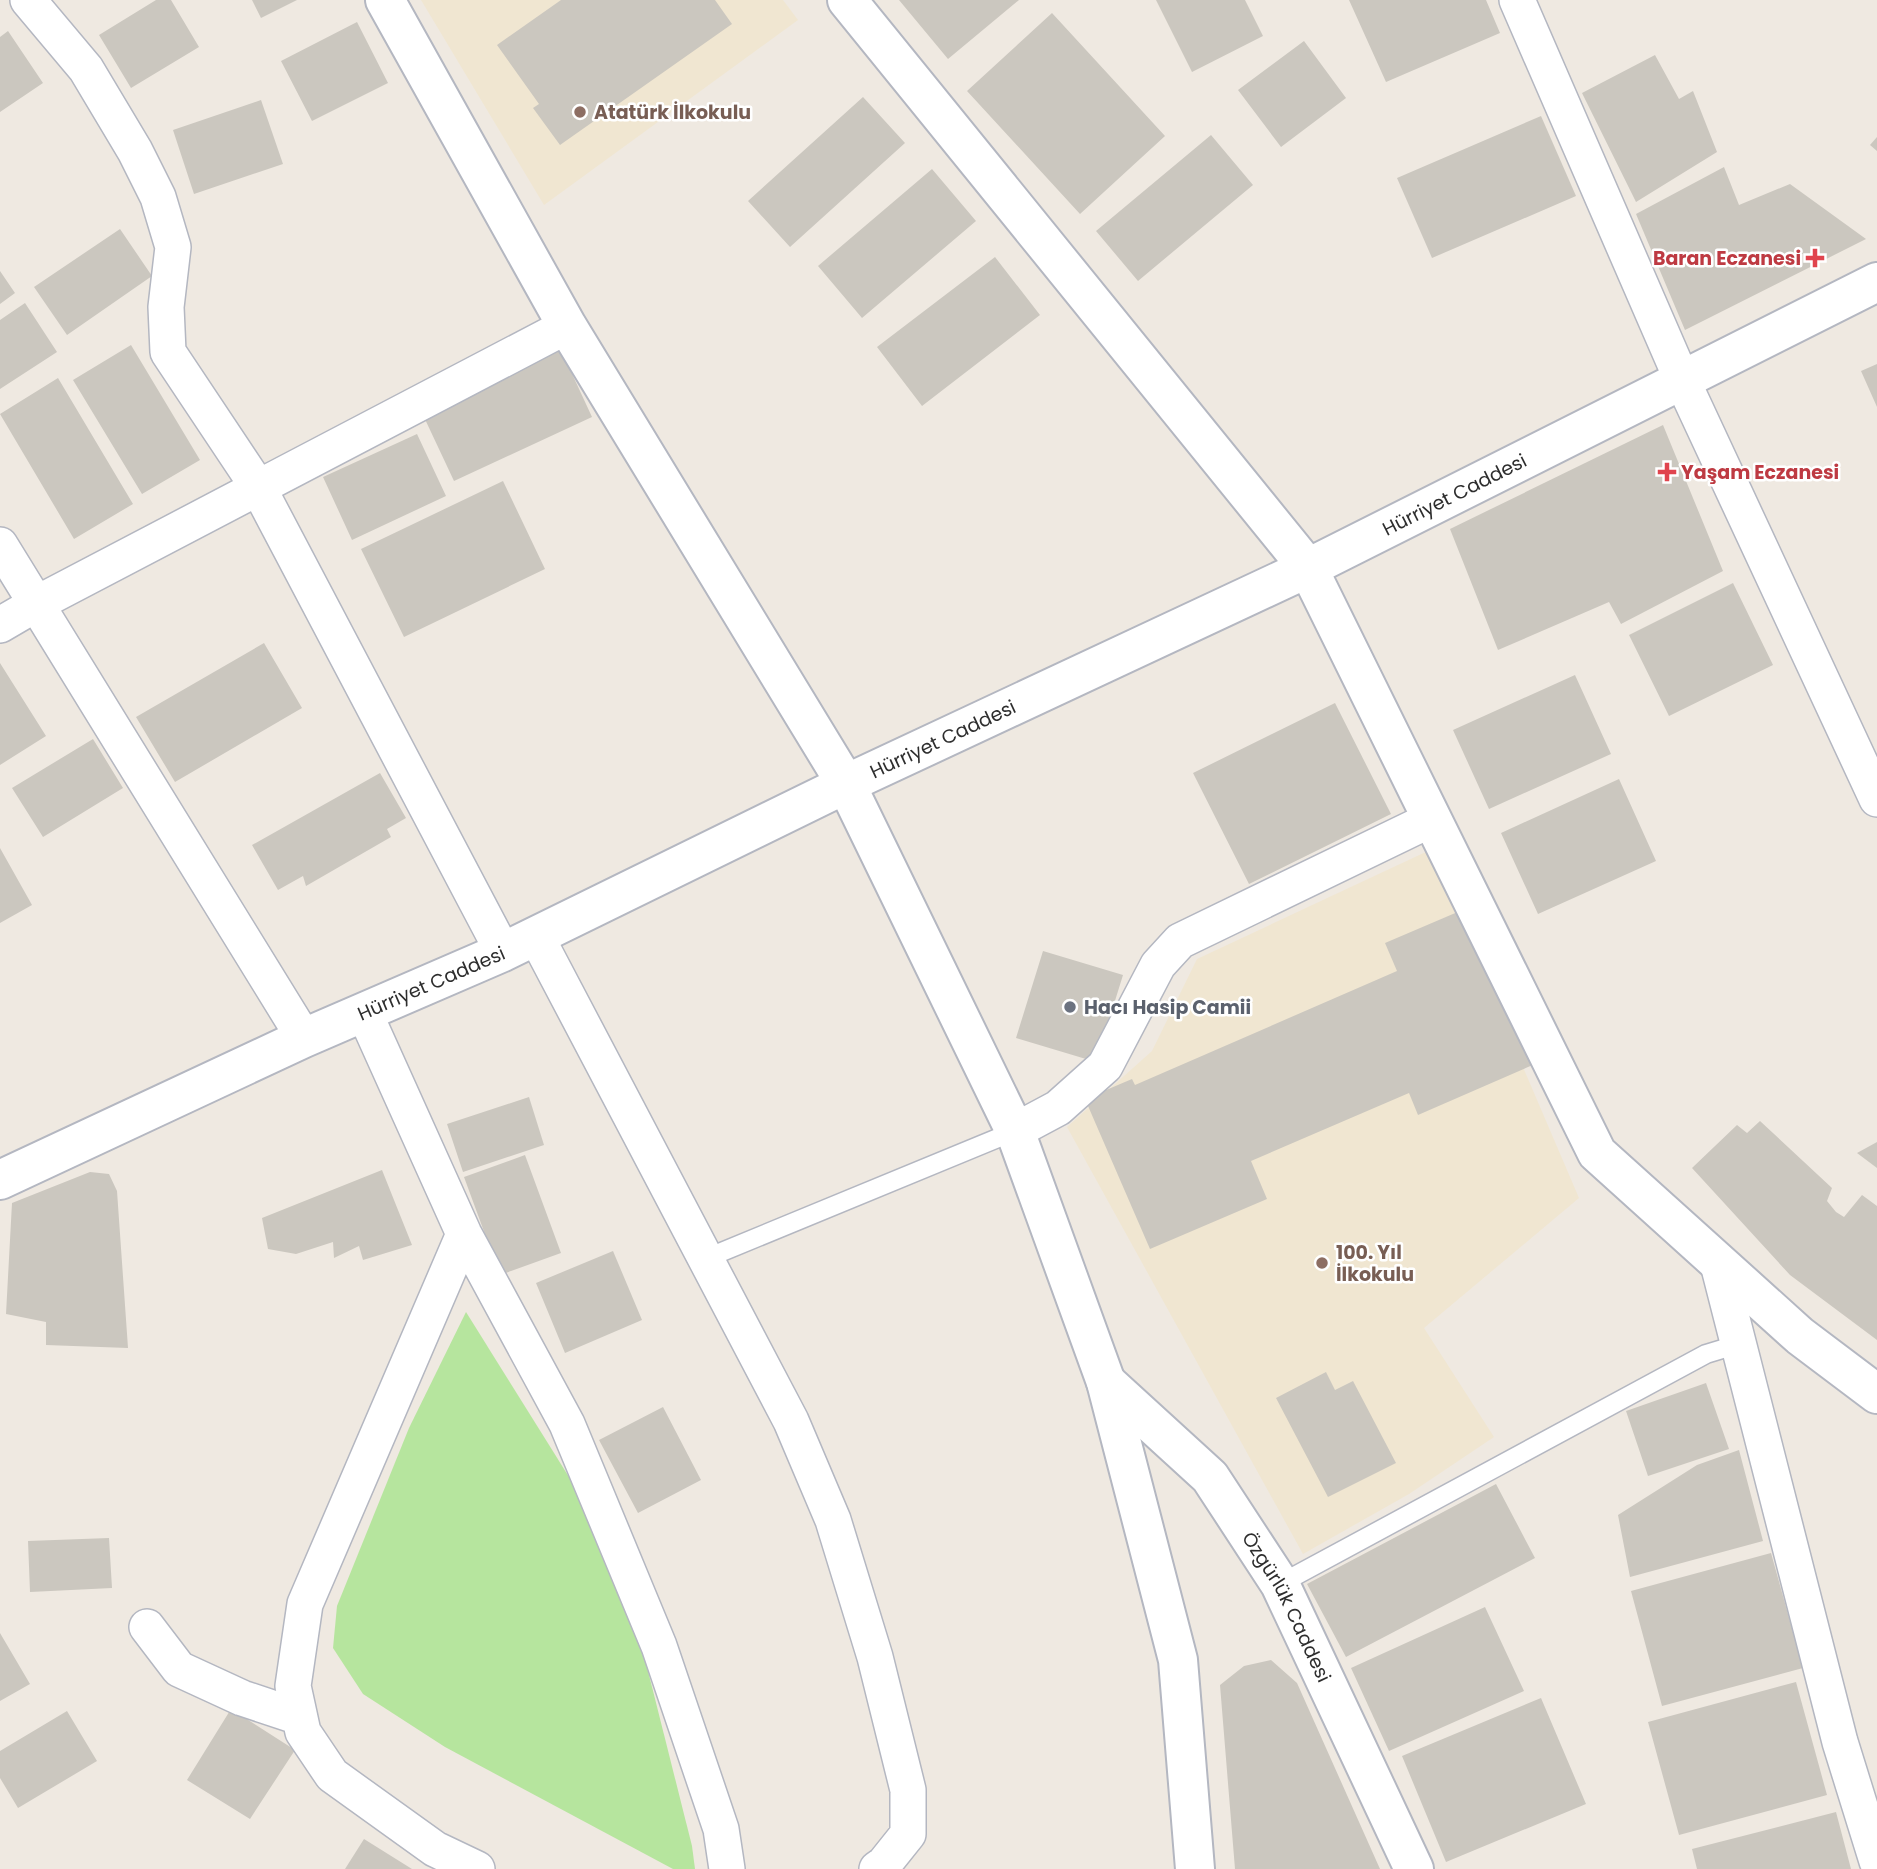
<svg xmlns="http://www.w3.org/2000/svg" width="1877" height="1869" font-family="Poppins,sans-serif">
	<rect width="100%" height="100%" fill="#efe9e1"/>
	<!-- education -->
	<path fill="#f0e6d1" d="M421 0H783L798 20 544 205Z
		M1430 850 1579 1198 1424 1328 1494 1437 1409 1494 1303 1554 1067 1127 1152 1051 1197 959Z"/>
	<!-- green -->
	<path fill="#b6e59e" d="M466 1312 584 1501 646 1663 692 1846 695 1869H673L445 1747 363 1694 333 1648 337 1606 409 1428Z"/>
	<!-- building -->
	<path fill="#cbc7bf" d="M156 0H171L199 47 131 88 99 35Z
		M252 0H297L261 18Z
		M561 0H715L732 24 560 145 533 108 539 104 497 45Z
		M899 0H1019L948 59Z
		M1156 0H1245L1263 36 1192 72Z
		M1349 0H1486L1500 33 1386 82Z
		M1052 13 1165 136 1080 214 967 91Z
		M357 22 388 83 312 121 281 61Z
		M8 31 43 83 0 112V37Z
		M1304 41 1346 98 1281 147 1238 90Z
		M1655 55 1679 99 1693 91 1717 152 1636 202 1582 93Z
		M863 97 905 143 790 247 748 201Z
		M261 100 283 164 194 194 173 130Z
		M1541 116 1576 196 1432 258 1397 178Z
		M1211 135 1253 185 1138 281 1096 231Z
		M1877 137V151L1870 145Z
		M1724 167 1739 205 1790 184 1866 239 1685 330 1636 214Z
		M932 169 976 221 862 318 818 266Z
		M120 229 152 276 67 335 34 287Z
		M995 257 1040 315 922 406 877 347Z
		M0 271 15 293 0 304Z
		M25 303 57 352 0 389V320Z
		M131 345 200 460 142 494 73 380Z
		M561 350 592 417 454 481 423 415Z
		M1877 364V407L1861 371Z
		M58 378 133 504 74 539 0 414Z
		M1663 425 1723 571 1621 624 1609 602 1498 650 1450 529Z
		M417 434 446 496 352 540 323 477Z
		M503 481 545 569 404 637 361 549Z
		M1733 583 1773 665 1669 716 1629 635Z
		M264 643 302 708 175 782 136 717Z
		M0 663 46 736 0 765Z
		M1575 675 1611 754 1489 809 1453 730Z
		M1335 703 1391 814 1249 884 1193 773Z
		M93 739 123 788 43 837 12 788Z
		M380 773 406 818 387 829 391 837 306 886 303 876 278 890 252 845Z
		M1619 779 1656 861 1538 914 1501 833Z
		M0 848 32 905 0 923Z
		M1467 908 1535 1064 1418 1115 1409 1093 1251 1161 1267 1199 1150 1249 1085 1099 1132 1079 1135 1085 1397 971 1385 943Z
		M1043 951 1123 975 1096 1062 1016 1038Z
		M529 1097 544 1145 463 1172 447 1124Z
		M1760 1121 1832 1188 1827 1201 1836 1212 1844 1217 1862 1195 1877 1206V1340L1790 1275 1692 1168 1737 1125 1747 1133Z
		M1877 1142V1168L1857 1153Z
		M525 1155 561 1253 500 1275 464 1177Z
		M382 1170 412 1245 363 1260 359 1246 334 1258 333 1242 296 1254 268 1249 262 1218Z
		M90 1172 109 1174 117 1191 128 1348 46 1345V1322L6 1314 12 1203Z
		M613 1251 642 1320 565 1353 536 1283Z
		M1326 1372 1335 1390 1353 1381 1396 1463 1328 1497 1276 1398Z
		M1706 1383 1729 1449 1648 1476 1626 1411Z
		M663 1407 701 1480 638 1513 599 1440Z
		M1739 1450 1763 1541 1630 1577 1618 1515 1697 1465Z
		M1496 1484 1535 1558 1346 1657 1307 1584Z
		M109 1538 112 1588 30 1592 28 1541Z
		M1771 1553 1803 1668 1662 1706 1631 1591Z
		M1485 1607 1524 1691 1389 1751 1351 1668Z
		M0 1633 30 1684 0 1701Z
		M1271 1660 1297 1683 1380 1869H1235L1220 1685 1244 1666Z
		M1796 1682 1827 1795 1679 1835 1648 1722Z
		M1541 1698 1586 1804 1446 1862 1402 1756Z
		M231 1709 295 1750 250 1819 187 1780Z
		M67 1711 97 1761 18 1808 0 1778V1751Z
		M1836 1812 1851 1869H1697L1692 1849Z
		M364 1839 412 1869H345Z"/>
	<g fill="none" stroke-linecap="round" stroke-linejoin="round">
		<defs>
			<path id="lane" d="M707 1258 1015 1131
				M1280 1584 1706 1354 1739 1344"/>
			<path id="street" d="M28 0 86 69 135 151 158 197 173 247 166 307 168 352 258 487 503 952
				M1517 0 1682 380 1877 799
				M0 545 304 1038
				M0 625 36 604 567 326
				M536 936 791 1421 833 1520 875 1657 908 1790V1834L884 1864 877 1869
				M364 1012 464 1234 567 1424 659 1646 721 1829 727 1869
				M1015 1131 1058 1108 1105 1066 1158 965 1180 941 1432 819
				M464 1234 305 1604 293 1686 303 1732 332 1775 435 1849 477 1869
				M1717 1260 1840 1742 1877 1861
				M147 1627 179 1669 242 1698 299 1717"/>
			<g id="secondary">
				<path d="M385 0 567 326 846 784 1015 1131 1106 1382 1178 1660 1195 1869"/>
				<path d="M847 0 1308 568 1597 1153 1800 1336 1877 1394"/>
				<path id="s1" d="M0 1180 304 1038 503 952 846 784 1308 568 1877 282"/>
				<path id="s2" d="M1106 1382 1210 1477 1280 1584 1414 1869"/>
			</g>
		</defs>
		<!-- lane casing -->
		<use href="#lane" stroke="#b4b7c1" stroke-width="21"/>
		<!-- street casing -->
		<use href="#street" stroke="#b4b7c1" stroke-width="38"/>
		<!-- secondary casing -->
		<use href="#secondary" stroke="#b4b7c1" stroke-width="42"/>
		<!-- lane -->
		<use href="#lane" stroke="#fff" stroke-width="18"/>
		<!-- street -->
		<use href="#street" stroke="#fff" stroke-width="35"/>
		<!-- secondary -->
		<use href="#secondary" stroke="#fff" stroke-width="38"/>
	</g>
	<!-- markers -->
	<g fill="#8d6e63" stroke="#fff" stroke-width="2.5">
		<circle cx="580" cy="112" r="7"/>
		<circle cx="1322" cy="1263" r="7"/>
	</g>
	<g fill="#e0444e" stroke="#fff" stroke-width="2.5">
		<path d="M1811.5 247.5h7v7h7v7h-7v7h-7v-7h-7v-7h7z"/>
		<path d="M1663.5 461.5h7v7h7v7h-7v7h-7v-7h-7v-7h7z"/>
	</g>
	<circle fill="#6b7280" stroke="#fff" stroke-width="2.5" cx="1070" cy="1007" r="7"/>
	<g text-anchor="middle" stroke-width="5" stroke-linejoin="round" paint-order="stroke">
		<!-- education labels -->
		<g font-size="19" font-weight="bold" fill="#785e54" stroke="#fff" text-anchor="start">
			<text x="594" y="119">Atatürk İlkokulu</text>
			<text x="1336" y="1259">100. Yıl<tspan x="1336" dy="22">İlkokulu</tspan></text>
		</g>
		<!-- health labels -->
		<g font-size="19" font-weight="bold" fill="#be3a42" stroke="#fff" text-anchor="end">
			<text x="1801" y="265">Baran Eczanesi</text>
			<text x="1681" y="479" text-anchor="start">Yaşam Eczanesi</text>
		</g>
		<!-- street labels -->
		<g font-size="19" fill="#2e2e2e" stroke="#fff">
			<text dy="7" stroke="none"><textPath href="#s1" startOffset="1608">Hürriyet Caddesi</textPath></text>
			<text dy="7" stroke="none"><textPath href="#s1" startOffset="1041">Hürriyet Caddesi</textPath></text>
			<text dy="7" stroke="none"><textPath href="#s1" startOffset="474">Hürriyet Caddesi</textPath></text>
			<text dy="7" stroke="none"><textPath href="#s2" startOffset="292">Özgürlük Caddesi</textPath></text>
		</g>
		<!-- worship labels -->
		<g font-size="19" font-weight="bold" fill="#5b616d" stroke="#fff" text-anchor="start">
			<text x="1084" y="1014">Hacı Hasip Camii</text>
		</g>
	</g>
</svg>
